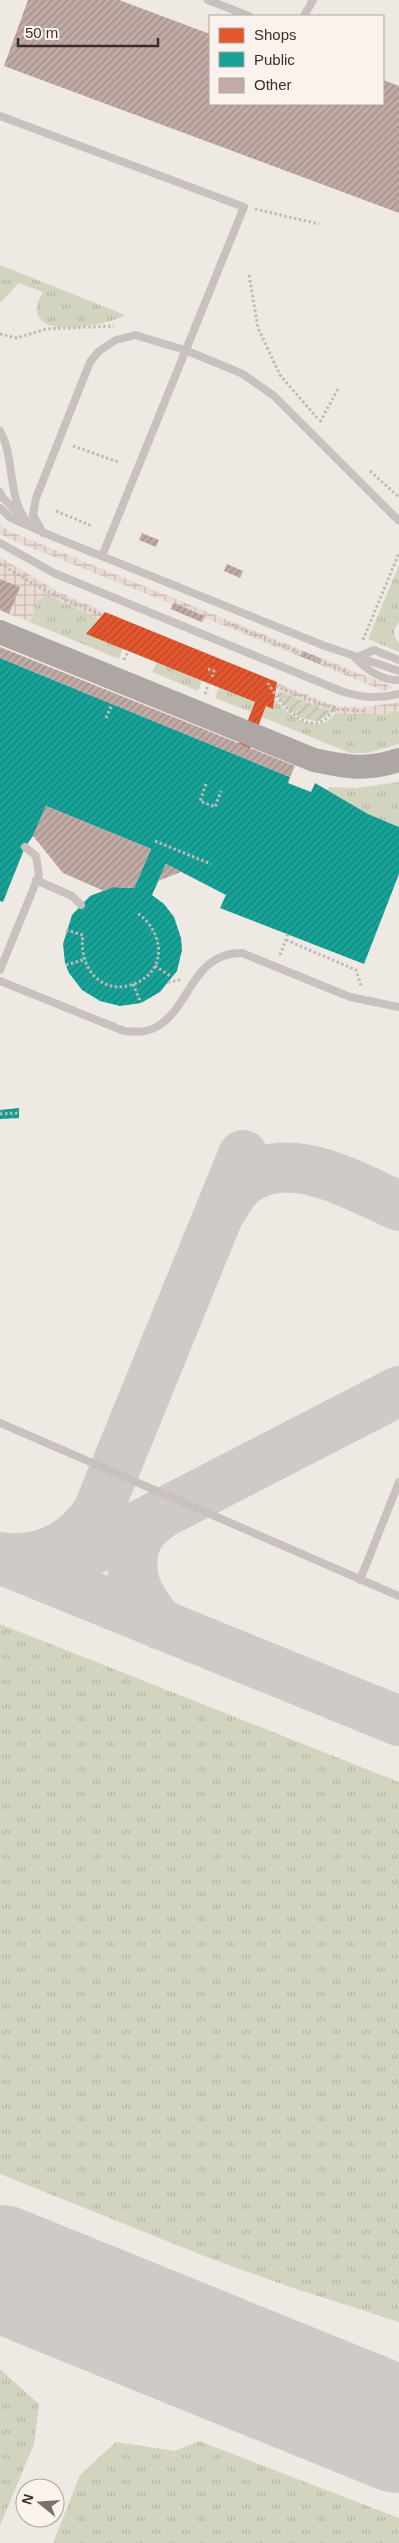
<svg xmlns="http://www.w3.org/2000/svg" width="399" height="2543" font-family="Helvetica,sans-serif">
	<defs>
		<pattern id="grass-tufts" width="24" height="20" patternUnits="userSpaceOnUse" patternTransform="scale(1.25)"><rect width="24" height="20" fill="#d3d4bf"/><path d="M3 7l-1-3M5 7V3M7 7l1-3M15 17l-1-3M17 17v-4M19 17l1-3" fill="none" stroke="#b6b6a4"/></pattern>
		<pattern id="garden-furrows" width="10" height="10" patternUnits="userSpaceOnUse" patternTransform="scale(1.25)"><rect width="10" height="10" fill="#d3d4bf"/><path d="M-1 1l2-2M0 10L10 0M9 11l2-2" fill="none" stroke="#b6b6a4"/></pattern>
		<pattern id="plaza-grid" width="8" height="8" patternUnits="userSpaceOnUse" patternTransform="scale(1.25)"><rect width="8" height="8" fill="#e9dbd2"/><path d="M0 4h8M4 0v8" fill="none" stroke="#c9bcb4"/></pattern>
		<pattern id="shops-hatch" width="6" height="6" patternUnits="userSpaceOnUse" patternTransform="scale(1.25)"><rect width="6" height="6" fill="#e4572e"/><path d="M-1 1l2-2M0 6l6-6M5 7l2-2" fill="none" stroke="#ba4827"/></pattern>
		<pattern id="public-hatch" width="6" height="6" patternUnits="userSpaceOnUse" patternTransform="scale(1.25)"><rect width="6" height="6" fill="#17a398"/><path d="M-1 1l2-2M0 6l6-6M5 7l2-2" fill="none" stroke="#16857c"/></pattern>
		<pattern id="building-hatch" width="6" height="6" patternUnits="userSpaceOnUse" patternTransform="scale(1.25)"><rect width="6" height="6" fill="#c2aba6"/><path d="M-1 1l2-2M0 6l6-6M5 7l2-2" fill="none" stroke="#9f8c87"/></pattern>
	</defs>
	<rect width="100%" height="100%" fill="#efe9e4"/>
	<!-- grass -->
	<path fill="url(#grass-tufts)" d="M0 265 125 315C109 325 32 341 37 306 37 301 42 296 43 292L19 283 0 303Z
		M399 565V622C393 630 392 635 399 643V652L368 639Z
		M48 595 99 619 87 633 123 648 119 659 30 622 38 600Z
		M157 662 202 680 198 691 152 672Z
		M219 687 255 702 251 712 215 698Z
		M275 699C290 717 318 738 336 712 357 717 378 716 399 711V744L368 753H350L262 717 266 706 273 709Z
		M399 782V827L368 814 327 790 329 787 356 788Z
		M0 1624 399 1782V2322L290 2287 209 2258 0 2174Z
		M0 2369 39 2404 34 2444 0 2526Z
		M199 2441 399 2518V2543H53L80 2475 116 2442 175 2451Z"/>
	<!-- garden -->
	<path fill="url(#garden-furrows)" d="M278 691 330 711 329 714 319 721C302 721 285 711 277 695Z"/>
	<!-- plaza -->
	<path fill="url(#plaza-grid)" d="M0 525 11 532 393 687 384 691 205 618 203 623 170 609 172 604 12 540 0 534Z
		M0 557 57 591 105 612 99 619 48 595 38 600 30 622 9 614 20 587 0 579Z
		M277 683 335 706 366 707 399 702V711L378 715 350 716 330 711 276 690Z"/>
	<!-- shops -->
	<path fill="url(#shops-hatch)" d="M105 612 277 682 273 709 266 706 246 758 235 754 255 702 86 634Z"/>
	<!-- public -->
	<path fill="url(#public-hatch)" d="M0 658 290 777 288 783 311 792 315 783 368 814 399 827V874L364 964 220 908 226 895 166 864 152 895 164 904 174 917 181 938 182 950 177 971 160 992 141 1003 120 1006 100 1001 82 990 69 973 65 963 63 944 72 915 90 896 113 887 134 888 151 849 46 806 33 836 25 847 3 902 0 901Z
		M19 1108V1118L0 1119V1110Z"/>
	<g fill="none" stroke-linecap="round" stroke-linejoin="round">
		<!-- taxiway -->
		<path stroke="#d0cac6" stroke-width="50" d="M223 1208C228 1200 234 1189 241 1183 288 1145 353 1186 399 1206
			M161 1514 399 1391
			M94 1549 161 1514C155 1519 148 1524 143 1530 138 1536 134 1547 133 1555 129 1585 143 1603 161 1625
			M0 1557C41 1563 74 1546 97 1513L243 1155
			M0 1559 399 1721
			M327 2401 399 2409"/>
		<!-- runway -->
		<path stroke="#d0cac6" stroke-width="126" d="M0 2268 399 2430"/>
	</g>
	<!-- building -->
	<path fill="url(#building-hatch)" d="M28 0H119L210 34V104H383V80L399 86V213L4 66Z
		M142 533 159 540 156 547 139 540Z
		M227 564 243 571 240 578 224 571Z
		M0 579 20 587 9 614 0 610Z
		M174 603 204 616 202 622 171 609Z
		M0 647 295 766 290 777 0 658Z
		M302 651 322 659 320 664 300 656Z
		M46 806 151 849 134 888 113 887 104 891 63 873 33 836Z
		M166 864 181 872 158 881Z"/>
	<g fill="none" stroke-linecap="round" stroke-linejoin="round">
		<!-- path -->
		<path stroke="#c1b9b6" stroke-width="3" stroke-dasharray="2.5 2.5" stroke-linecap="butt" d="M255 209 319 224
			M249 275 258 328 280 375 317 418
			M0 334 17 338 46 329 114 326
			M320 422 338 389
			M73 446 118 462
			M370 471 399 497
			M56 511 92 526
			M0 564 46 591 102 615
			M227 623 349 673
			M363 640 399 553
			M124 660 128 651
			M208 669 214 671 211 679
			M268 683C282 708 318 748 336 703
			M276 686 334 709 364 711
			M205 694 209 683
			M106 718 112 704
			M206 784 200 801 215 807 221 791
			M155 841 211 864
			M66 930 83 935C78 967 102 998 136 983 170 968 162 929 136 912
			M286 940 356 970 361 986
			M280 955 288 934
			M66 965 83 960
			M155 966 172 977
			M168 982 180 980
			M133 984 141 1003
			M0 1114 19 1113"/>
		<!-- service -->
		<path stroke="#c9c1bd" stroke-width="8" d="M208 0 249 16
			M304 16 313 0
			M0 116 244 207 102 556
			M0 431C16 459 6 501 30 525
			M0 492 3 498 21 516
			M0 508 11 518 54 537 325 646 399 671
			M43 533 33 515 36 498 90 362 99 351 116 340 135 335 185 350 243 374 274 396 399 521
			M0 543 54 573 341 691C362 698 377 699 399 694
			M357 657 374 650 399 660
			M355 658C366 669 382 681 399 680
			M36 880 72 896 81 905
			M0 970 39 875 36 856 25 847
			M0 981 124 1031C136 1032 147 1033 158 1026 191 1006 192 953 242 953L350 997 399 1007
			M0 1423 399 1596
			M360 1580 399 1482"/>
		<!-- primary -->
		<path stroke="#aea6a2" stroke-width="24" d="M0 632 314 760C347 767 366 771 399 760"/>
	</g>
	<!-- legend -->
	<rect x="209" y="15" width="175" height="90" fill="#faf3ed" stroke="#ada49f"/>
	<rect x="219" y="28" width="25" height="15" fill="#e4572e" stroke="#ada49f"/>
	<text x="254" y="40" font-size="15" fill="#3a2e2b">Shops</text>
	<rect x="219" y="52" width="25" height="15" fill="#17a398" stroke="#ada49f"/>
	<text x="254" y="65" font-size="15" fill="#3a2e2b">Public</text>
	<rect x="219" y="78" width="25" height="15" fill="#c2aba6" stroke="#ada49f"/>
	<text x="254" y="90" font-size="15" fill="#3a2e2b">Other</text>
	<!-- north arrow -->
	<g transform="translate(40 2503) rotate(287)"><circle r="24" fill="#faf3ed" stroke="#ada49f"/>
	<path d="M0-4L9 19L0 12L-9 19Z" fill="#796f6c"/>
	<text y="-8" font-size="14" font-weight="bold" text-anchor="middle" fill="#3a2e2b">N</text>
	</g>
	<!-- scale -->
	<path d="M18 38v8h140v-8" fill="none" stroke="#3a2e2b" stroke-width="2.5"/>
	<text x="25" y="38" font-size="15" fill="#3a2e2b" stroke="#faf3ed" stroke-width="4" paint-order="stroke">50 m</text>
</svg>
